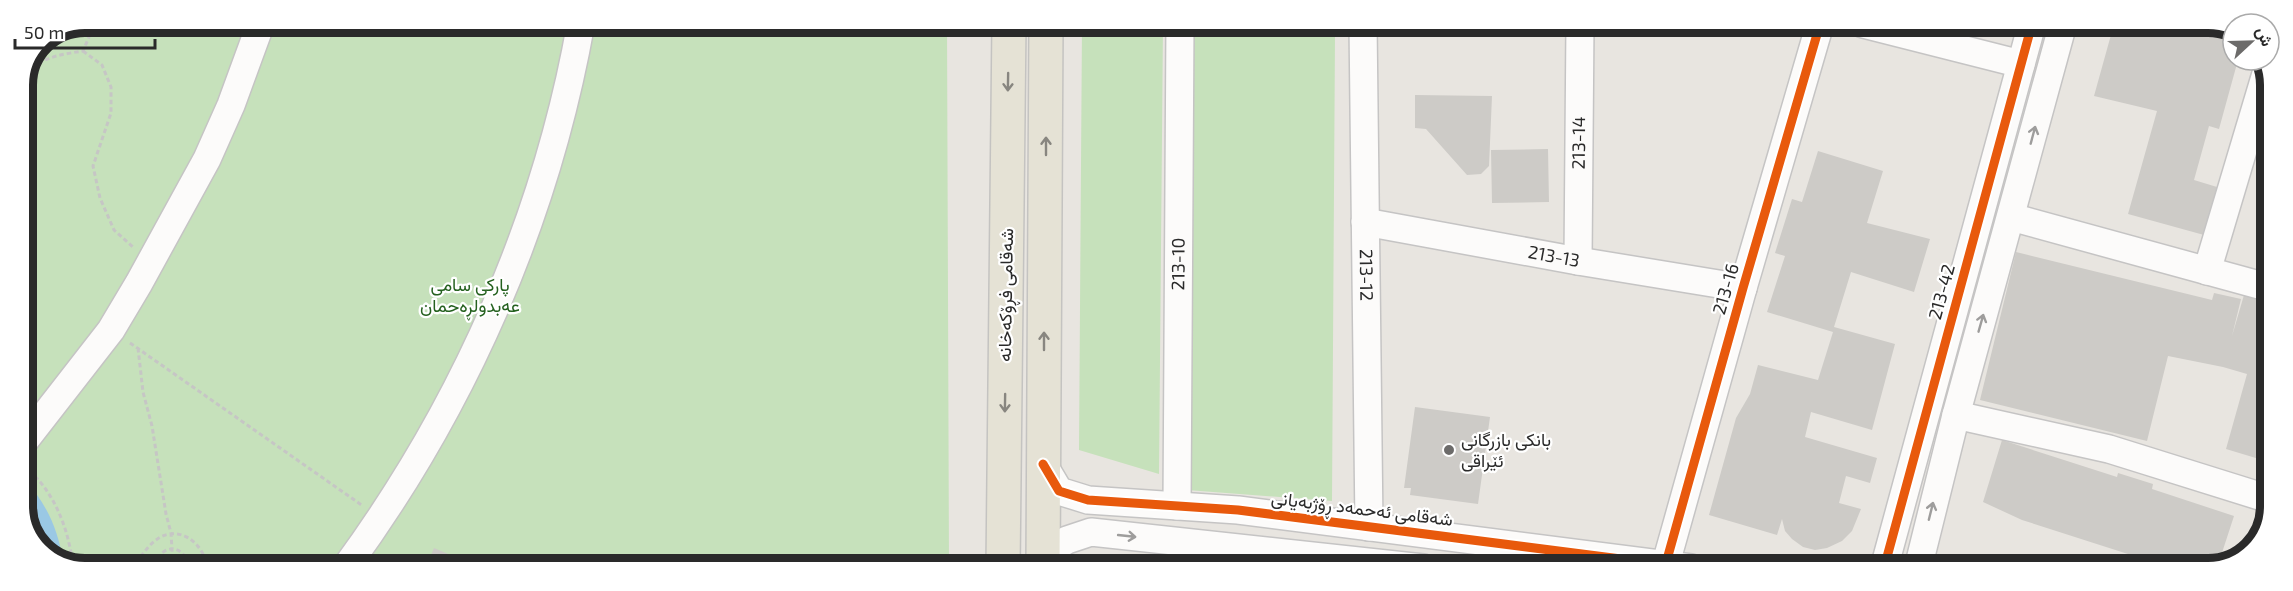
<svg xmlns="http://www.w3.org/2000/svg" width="2293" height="591" font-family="'Exo 2',Vazirmatn,sans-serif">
	<rect width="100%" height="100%" fill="#e8e5e0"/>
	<!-- green -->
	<path fill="#c6e1bb" d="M86 23H947L949 568 73 567 38 547 23 513V85L41 41Z
		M1082 23H1163L1159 474 1079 450Z
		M1192 34 1335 36 1332 501 1187 490Z"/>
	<!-- water -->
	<path fill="#9ac8e4" d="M23 478C46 502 58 529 63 561L38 547 23 513Z"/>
	<!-- building -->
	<path fill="#cdcbc7" d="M2114 24H2220L2233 31V60H2238L2219 129 2209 126 2194 180 2217 187 2204 235 2128 214 2157 111 2094 96Z
		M1415 95 1492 96 1489 166 1481 174 1467 175 1426 129 1415 128Z
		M1548 149 1549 202 1492 203 1491 150Z
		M1818 151 1883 171 1867 223 1930 239 1914 292 1851 272 1834 327 1895 344 1872 430 1811 412 1805 437 1877 458 1870 483 1846 476 1839 503 1861 509 1852 531 1842 541 1827 548 1815 550 1803 547 1792 539 1785 531 1782 519 1777 535 1709 515 1736 418 1750 394 1758 365 1818 380 1833 332 1767 312 1785 256 1775 253 1792 199 1802 202Z
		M2016 252 2212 300 2214 293 2241 299 2232 336 2244 295 2268 303 2265 312 2270 313 2269 462 2226 449 2247 374 2223 367 2168 356 2147 441 1980 400Z
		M1415 407 1490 417 1478 504 1410 495 1411 488H1404Z
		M2002 440 2117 477 2118 473 2153 484 2152 489 2234 516 2218 565 2208 568H2127L2131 555 2022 520 1983 502Z
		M434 548 474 565 473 567H426Z"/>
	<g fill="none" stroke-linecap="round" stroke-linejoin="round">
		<defs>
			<g id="minor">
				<path id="s1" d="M1363 23 1369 527"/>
				<path d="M1863 24 2021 64"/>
				<path d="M2011 217 2270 288"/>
				<path id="s2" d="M1365 222 1578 261 1743 288"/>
				<path id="s3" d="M1578 261 1580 23"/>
				<path d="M2207 271 2267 70"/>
				<path d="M1956 415 2109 449 2269 499"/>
				<path d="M23 443 111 330 139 283 207 159 231 105 261 23"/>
				<path d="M1043 464 1059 491 1088 500 1238 510 1691 568"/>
				<path id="s4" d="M1177 506 1180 23"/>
				<path d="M1666 563 1743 288 1820 24"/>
				<path d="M346 567C464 406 546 220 581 23"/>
				<path d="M1044 568 1049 551 1067 540 1091 532 1423 568"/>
				<path d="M1884 568 2032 24"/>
				<path d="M1918 568 1956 415 2063 24"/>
			</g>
			<path id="major" d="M1003 568 1009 23
				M1043 568 1046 23"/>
		</defs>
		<!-- minor casing -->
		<use href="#minor" stroke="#c5c4c4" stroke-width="30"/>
		<!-- major casing -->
		<use href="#major" stroke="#c4c3c1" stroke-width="36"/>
		<!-- path -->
		<path stroke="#c6c6c5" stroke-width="3" stroke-dasharray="4.5 3" stroke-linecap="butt" d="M83 51 102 65 111 87V113L93 166 100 198 114 230 134 248
			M27 73C40 57 64 54 83 51L95 23
			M130 343 363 506
			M138 348 143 392 152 426 166 514 171 533 173 567
			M24 466C55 491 69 530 73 567
			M154 565C156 561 159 556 162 553 175 542 187 555 190 567
			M130 567C141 559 146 547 156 540 178 523 204 543 207 567"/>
		<!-- minor -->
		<use href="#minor" stroke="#fcfbfa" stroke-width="27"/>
		<!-- major -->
		<use href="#major" stroke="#e5e2d5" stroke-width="33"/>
		<defs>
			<path id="cycleway" d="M1043 464 1059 491 1088 500 1238 510 1691 568
				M1666 563 1743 288 1820 24
				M1884 568 2032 24"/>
		</defs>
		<!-- cycleway casing -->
		<use href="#cycleway" stroke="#fff" stroke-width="13"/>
		<!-- cycleway -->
		<use href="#cycleway" stroke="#e8590c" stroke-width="9"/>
	</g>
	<!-- one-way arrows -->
	<defs><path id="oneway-shaft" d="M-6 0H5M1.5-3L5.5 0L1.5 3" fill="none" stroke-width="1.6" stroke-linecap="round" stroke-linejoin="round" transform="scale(1.5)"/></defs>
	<g stroke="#888680">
		<use href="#oneway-shaft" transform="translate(1008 82) rotate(91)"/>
		<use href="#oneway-shaft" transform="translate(1046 146) rotate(-90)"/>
		<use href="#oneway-shaft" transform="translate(1044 341) rotate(-90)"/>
		<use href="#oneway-shaft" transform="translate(1005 403) rotate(91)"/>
	</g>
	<g stroke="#9e9d9c">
		<use href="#oneway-shaft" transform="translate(2033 135) rotate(-75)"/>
		<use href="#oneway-shaft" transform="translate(1981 323) rotate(-74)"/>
		<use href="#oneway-shaft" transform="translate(1931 511) rotate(-76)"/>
		<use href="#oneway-shaft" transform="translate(1127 536) rotate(6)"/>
	</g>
	<!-- markers -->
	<circle fill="#6c6b6a" stroke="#fff" stroke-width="2" cx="1449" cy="450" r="6"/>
	<g text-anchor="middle" stroke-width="4.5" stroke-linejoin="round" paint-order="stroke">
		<!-- street labels -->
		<g font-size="18" fill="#2a2a2a" stroke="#fff">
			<text dy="6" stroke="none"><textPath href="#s3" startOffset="118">213-14</textPath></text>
			<text dy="6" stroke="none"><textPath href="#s2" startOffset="192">213-13</textPath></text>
			<text dy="6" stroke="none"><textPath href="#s4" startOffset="242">213-10</textPath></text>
			<text dy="6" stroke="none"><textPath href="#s1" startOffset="252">213-12</textPath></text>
			<text transform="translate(1726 289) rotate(-74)" y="6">213-16</text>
			<text transform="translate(1942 292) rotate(-75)" y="6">213-42</text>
			<text transform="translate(1006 295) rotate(-89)" y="6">شەقامی فڕۆکەخانە</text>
			<text transform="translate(1362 509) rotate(7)" y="6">شەقامی ئەحمەد ڕۆژبەیانی</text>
		</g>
		<!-- park labels -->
		<g font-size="18" fill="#25611f" stroke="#fff">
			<text x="470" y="291">پارکی سامی<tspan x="470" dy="21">عەبدولڕەحمان</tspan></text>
		</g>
		<!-- poi labels -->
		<g font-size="18" fill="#2a2a2a" stroke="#fff" text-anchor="start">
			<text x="1461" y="446">بانکی بازرگانی<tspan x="1461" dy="21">ئێراقی</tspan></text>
		</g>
	</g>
	<!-- crop -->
	<path d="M0 0H2293V591H0ZM85 33H2208A52 52 0 0 1 2260 85V506A52 52 0 0 1 2208 558H85A52 52 0 0 1 33 506V85A52 52 0 0 1 85 33Z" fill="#fff" fill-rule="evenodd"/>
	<path fill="none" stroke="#2a2a2a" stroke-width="8" d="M85 33H2208A52 52 0 0 1 2260 85V506A52 52 0 0 1 2208 558H85A52 52 0 0 1 33 506V85A52 52 0 0 1 85 33Z"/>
	<!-- north arrow -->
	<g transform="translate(2251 42) rotate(68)"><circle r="28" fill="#ffffff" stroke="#aaaaaa" stroke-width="1.5"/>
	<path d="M0-4.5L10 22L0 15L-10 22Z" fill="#6c6b6a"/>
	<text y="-9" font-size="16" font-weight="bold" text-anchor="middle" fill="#2a2a2a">ش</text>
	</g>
	<!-- scale -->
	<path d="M15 39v9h140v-9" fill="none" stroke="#2a2a2a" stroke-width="3"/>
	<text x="24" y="39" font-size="18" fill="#2a2a2a" stroke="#ffffff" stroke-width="4.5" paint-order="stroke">50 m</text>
</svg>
